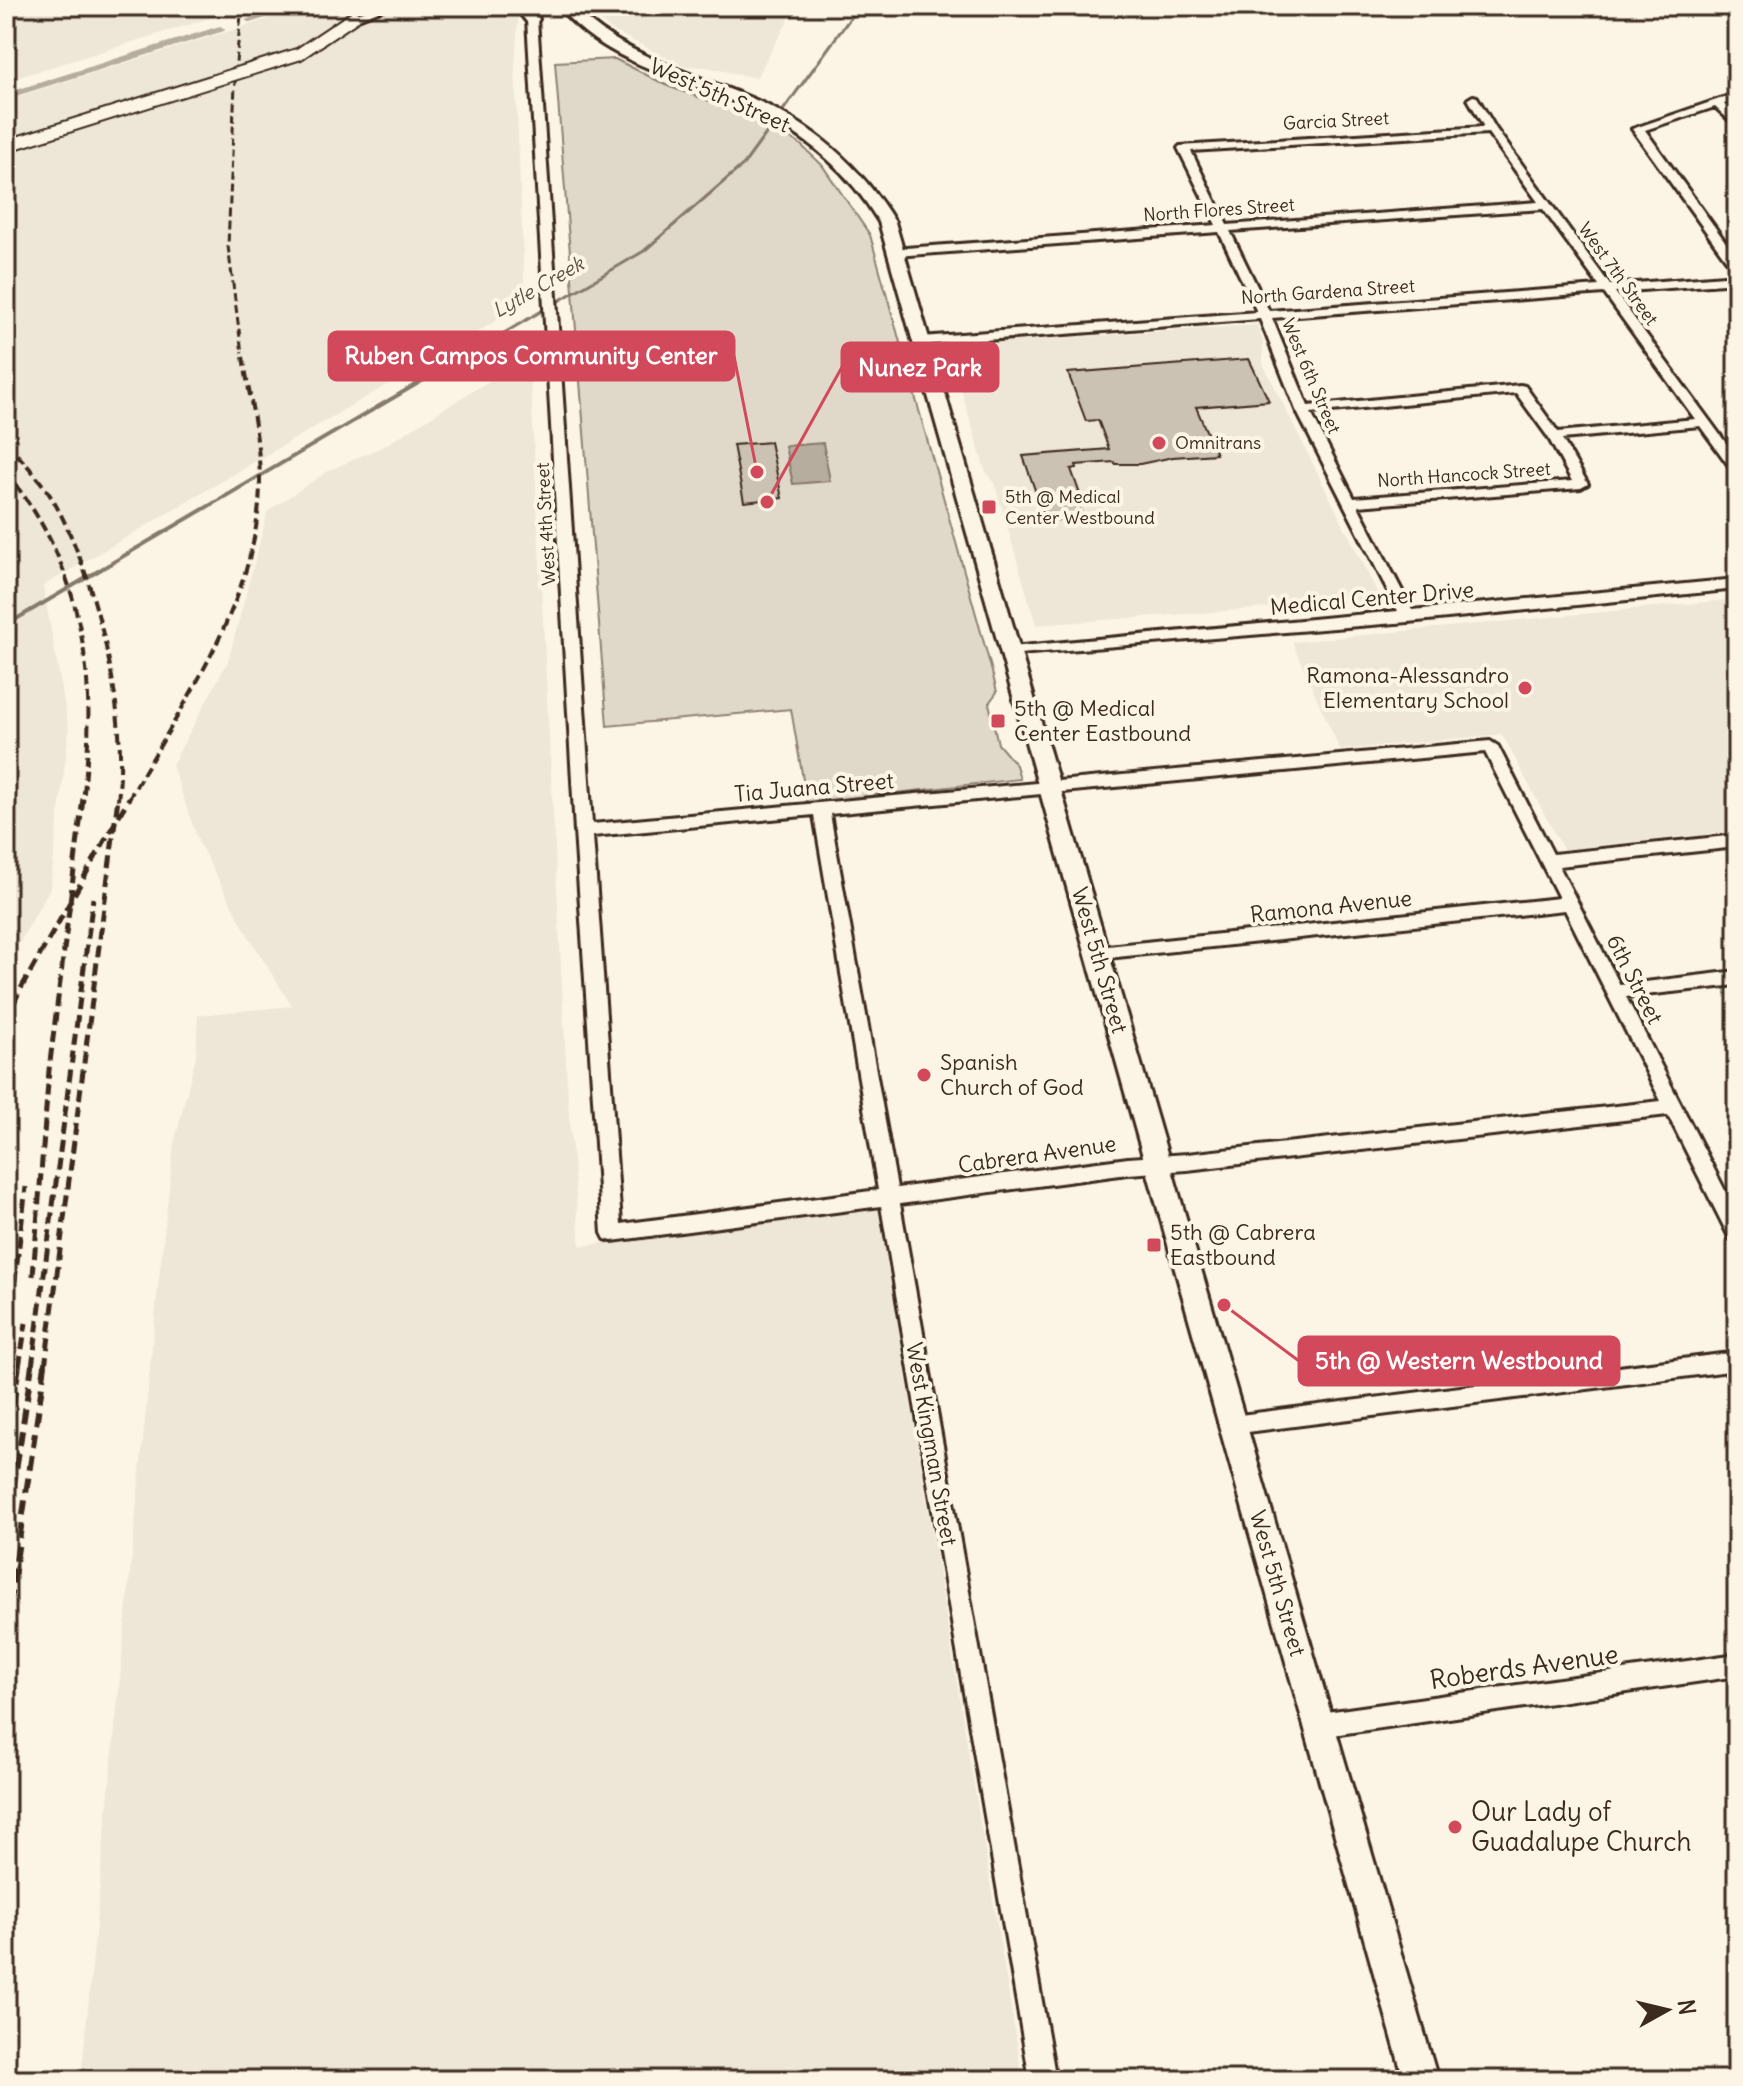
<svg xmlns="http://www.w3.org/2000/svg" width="1743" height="2086" font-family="Delius,sans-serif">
	<rect width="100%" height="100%" fill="#fcf5e5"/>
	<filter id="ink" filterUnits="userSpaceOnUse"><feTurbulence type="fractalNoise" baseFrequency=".0125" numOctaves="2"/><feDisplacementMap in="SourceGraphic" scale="16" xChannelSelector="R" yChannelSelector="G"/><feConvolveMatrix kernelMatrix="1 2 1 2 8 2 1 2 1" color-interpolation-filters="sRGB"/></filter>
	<g filter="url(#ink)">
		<!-- built -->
		<path fill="#eee6d6" d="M6 6H221L220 15 6 81Z
			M310 6H519L515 66 525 304 43 586 69 730 50 888 6 967V100Z
			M586 6H796L756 78 706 67 683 66 610 29Z
			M1257 325 1263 342V364L1379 596 1374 600 1036 625 994 482 985 470 950 352 957 345Z
			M530 371 568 1101 580 1246 878 1207 1023 2080H81L157 1296 174 1144 196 1056 198 1015 292 1006 249 937 199 843 172 765 228 661 268 511 328 471 384 446 502 373Z
			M1737 599V831L1563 849 1502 734 1340 750 1292 642Z"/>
		<!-- green -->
		<path fill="#e0d8c8" stroke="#8e8173" stroke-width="2" d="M615 59 670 87 752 116 800 144 822 165 870 235 991 668 997 692 989 703 998 744 1016 765 1020 779 807 803 791 709 607 726 555 62Z"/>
		<!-- water -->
		<path fill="#b7ad9e" stroke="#85796b" stroke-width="2" d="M823 443 830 481 793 484 785 446Z"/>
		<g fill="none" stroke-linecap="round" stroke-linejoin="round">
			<!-- stream-far1 -->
			<path stroke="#85796b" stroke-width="3" d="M470 353 644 251 744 164 859 6"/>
			<!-- stream -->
			<path stroke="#85796b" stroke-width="4" d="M6 625 473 351"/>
			<!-- canal -->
			<path fill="#b7ad9e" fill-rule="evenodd" d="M286 6H302L250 23 245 20Z
				M220 26 225 29 224 31 6 99V93Z"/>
		</g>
		<!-- building -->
		<path fill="#ccc2b3" stroke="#3b2a1e" stroke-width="2" d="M1249 359 1269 401 1196 407 1216 454 1173 457 1140 464H1115L1114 462 1076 465 1077 468 1071 469 1081 497H1076L1083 518 1046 521 1023 456 1109 449 1098 420 1086 421 1068 373Z
			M770 442 782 498 744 502 733 445Z"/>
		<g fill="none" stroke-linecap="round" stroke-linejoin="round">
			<defs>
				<path id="minor" d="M376 6H391L358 19 349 17Z
					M539 6H551L539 14 537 19 592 824 1490 741 1498 746 1553 854 1737 835V847L1559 866 1620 985 1737 971V985L1626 997 1737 1214V1241L1730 1239 1668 1115 1187 1170 1128 1174 900 1204 1056 2080H1030L881 1206 612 1241 605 1239 602 1233 575 831 527 19 531 10ZM1485 752 1559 898 1098 947 1089 953 1098 959 1565 910 1661 1101 1187 1154 1128 1158 897 1188 830 814ZM814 815 878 1190 621 1224 593 836Z
					M1737 93V100L1724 104 1737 118V127L1715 107 1645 130 1737 258V270L1733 269 1632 129Z
					M1473 96 1477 97 1496 129 1610 285 1737 275V283L1615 292 1737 458V471L1732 470 1700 426 1562 439 1588 484 1581 488 1358 506 1412 610 1737 579V589L1408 622 1006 655 1003 652 1011 647 1398 611 1296 410 1260 319 921 345 915 341 921 337 1257 312 1219 232 896 256 892 255V249L1216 225 1178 148 1180 146 1484 127 1468 99ZM1488 133 1538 202 1227 225 1191 151ZM1543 209 1599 286 1269 311 1230 231ZM1604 293 1695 419 1558 432 1525 386 1520 385 1308 406 1272 318ZM1516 393 1548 437 1572 481 1354 498 1311 413Z
					M1737 1352V1370L1232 1434 1225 1432 1222 1425 1225 1418 1232 1416Z
					M1737 1654V1676L1319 1737 1311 1733 1307 1725 1311 1717 1319 1713Z"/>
				<path id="major" d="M519 6H533L532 10 539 19 537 22H527L518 11Z
					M558 6H573C620 54 683 70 744 95 809 121 858 162 895 222L1438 2080H1404L879 222C845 165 796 127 735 102 673 76 602 60 558 6Z"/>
			</defs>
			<!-- minor casing -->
			<use href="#minor" stroke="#3b2a1e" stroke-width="6"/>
			<!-- major casing -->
			<use href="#major" stroke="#3b2a1e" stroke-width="6"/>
			<!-- minor -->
			<use href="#minor" fill="#fcf5e5" fill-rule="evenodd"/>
			<!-- major -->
			<use href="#major" fill="#fcf5e5" fill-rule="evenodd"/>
			<!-- rail-far3 -->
			<path stroke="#3b2a1e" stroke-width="3" stroke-dasharray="8 4" stroke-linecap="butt" d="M242 6 236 62 228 246 242 353"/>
			<!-- rail-far2 -->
			<path stroke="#3b2a1e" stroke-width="4" stroke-dasharray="10 5" stroke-linecap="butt" d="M6 444C24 461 40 479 53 500 96 575 129 714 118 800
				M6 473C85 566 98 683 83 800
				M128 800C184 702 261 595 260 478 259 435 249 393 242 351"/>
			<!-- rail-far1 -->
			<path stroke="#3b2a1e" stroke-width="5" stroke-dasharray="12 6" stroke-linecap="butt" d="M6 1021 19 992 129 798
				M33 1276 49 1070 83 798
				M6 1354 26 1187
				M19 1367 26 1323
				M32 1367 93 898
				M45 1367 118 798"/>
			<!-- rail -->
			<path stroke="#3b2a1e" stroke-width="6" stroke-dasharray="15 8" stroke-linecap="butt" d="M6 1450 19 1365
				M6 1536 32 1365
				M6 1629 45 1365"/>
			<defs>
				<path id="minor-bridge" d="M6 146 299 54 354 17"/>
			</defs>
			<!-- minor-bridge casing -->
			<use href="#minor-bridge" stroke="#3b2a1e" stroke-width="15" stroke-linecap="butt"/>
			<!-- minor-bridge -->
			<use href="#minor-bridge" stroke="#fcf5e5" stroke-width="11"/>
		</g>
	</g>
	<!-- markers -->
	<g fill="#d1495b" stroke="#fcf5e5" stroke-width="3">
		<circle cx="1159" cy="443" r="8"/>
		<rect x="981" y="499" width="16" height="16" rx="4"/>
		<circle cx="1525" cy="688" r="8"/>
		<rect x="990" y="713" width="16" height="16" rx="4"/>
		<circle cx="924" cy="1075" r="8"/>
		<rect x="1146" y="1237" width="16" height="16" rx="4"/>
		<circle cx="1455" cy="1827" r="8"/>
	</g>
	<g text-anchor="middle" stroke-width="8" stroke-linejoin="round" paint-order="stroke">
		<!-- far-street labels -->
		<g font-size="18" fill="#3b2a1e" stroke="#fcf5e5">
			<text transform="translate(1336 121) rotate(-3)" y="6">Garcia Street</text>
			<text transform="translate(1219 210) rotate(-4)" y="6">North Flores Street</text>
			<text transform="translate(1618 274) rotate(54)" y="6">West 7th Street</text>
			<text transform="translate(1328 292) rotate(-4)" y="6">North Gardena Street</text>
			<text transform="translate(1311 376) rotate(67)" y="6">West 6th Street</text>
			<text transform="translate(1464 475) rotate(-4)" y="6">North Hancock Street</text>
			<text transform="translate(546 524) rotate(-93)" y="6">West 4th Street</text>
		</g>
		<!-- far-poi labels -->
		<g font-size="18" fill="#3b2a1e" stroke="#fcf5e5" text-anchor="start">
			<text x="1175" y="449">Omnitrans</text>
			<text x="1005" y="503">5th @ Medical<tspan x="1005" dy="21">Center Westbound</tspan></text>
		</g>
		<!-- far-water labels -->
		<g font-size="20" font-style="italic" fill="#605144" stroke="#fcf5e5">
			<text transform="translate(538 287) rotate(-30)" y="7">Lytle Creek</text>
		</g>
		<!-- street labels -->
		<g font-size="22" fill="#3b2a1e" stroke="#fcf5e5">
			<text transform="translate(720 95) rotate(24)" y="8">West 5th Street</text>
			<text transform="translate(1372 598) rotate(-5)" y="8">Medical Center Drive</text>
			<text transform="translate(814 787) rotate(-5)" y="8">Tia Juana Street</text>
			<text transform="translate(1331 906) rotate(-6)" y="8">Ramona Avenue</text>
			<text transform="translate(1100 960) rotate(74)" y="8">West 5th Street</text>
			<text transform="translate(1635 979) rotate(63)" y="8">6th Street</text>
			<text transform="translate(1037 1154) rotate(-8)" y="8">Cabrera Avenue</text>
			<text transform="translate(932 1444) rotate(80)" y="8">West Kingman Street</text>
			<text transform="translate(1278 1583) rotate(74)" y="8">West 5th Street</text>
		</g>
		<!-- poi labels -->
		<g font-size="22" fill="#3b2a1e" stroke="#fcf5e5" text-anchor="start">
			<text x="1509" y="683" text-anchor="end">Ramona-Alessandro<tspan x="1509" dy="25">Elementary School</tspan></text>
			<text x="1014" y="716">5th @ Medical<tspan x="1014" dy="25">Center Eastbound</tspan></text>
			<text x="940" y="1070">Spanish<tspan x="940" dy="25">Church of God</tspan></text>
			<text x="1170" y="1240">5th @ Cabrera<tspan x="1170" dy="25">Eastbound</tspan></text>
		</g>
		<!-- near-street labels -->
		<g font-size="26" fill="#3b2a1e" stroke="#fcf5e5">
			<text transform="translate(1524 1667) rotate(-8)" y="9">Roberds Avenue</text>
		</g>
		<!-- near-poi labels -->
		<g font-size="26" fill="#3b2a1e" stroke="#fcf5e5" text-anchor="start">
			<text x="1471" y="1821">Our Lady of<tspan x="1471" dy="30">Guadalupe Church</tspan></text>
		</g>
	</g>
	<!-- callouts -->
	<path fill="none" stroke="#d1495b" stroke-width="3" d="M757 472L734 356M767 502L842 367M1224 1305L1299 1361"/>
	<g fill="#d1495b" stroke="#fcf5e5" stroke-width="3">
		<circle cx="757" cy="472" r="8"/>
		<circle cx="767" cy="502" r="8"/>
		<circle cx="1224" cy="1305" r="8"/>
	</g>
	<g fill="#d1495b" stroke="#d1495b" stroke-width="3">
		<rect x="329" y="332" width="405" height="48" rx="8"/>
		<rect x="842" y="343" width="156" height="48" rx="8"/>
		<rect x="1299" y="1337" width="320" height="48" rx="8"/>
	</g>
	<g font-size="24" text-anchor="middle" font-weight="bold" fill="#fff">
		<text x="531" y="364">Ruben Campos Community Center</text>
		<text x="920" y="376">Nunez Park</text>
		<text x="1459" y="1369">5th @ Western Westbound</text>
	</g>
	<!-- margin -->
	<rect width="1743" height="2086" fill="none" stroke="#fcf5e5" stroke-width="32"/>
	<rect x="16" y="16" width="1711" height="2054" fill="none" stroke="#3b2a1e" stroke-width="3" filter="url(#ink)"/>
	<!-- north arrow -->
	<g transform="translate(1667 2010) rotate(82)" stroke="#fcf5e5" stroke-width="6" paint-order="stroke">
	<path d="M0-6L14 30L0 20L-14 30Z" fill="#3b2a1e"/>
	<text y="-12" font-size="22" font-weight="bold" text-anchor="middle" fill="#3b2a1e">N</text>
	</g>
</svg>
